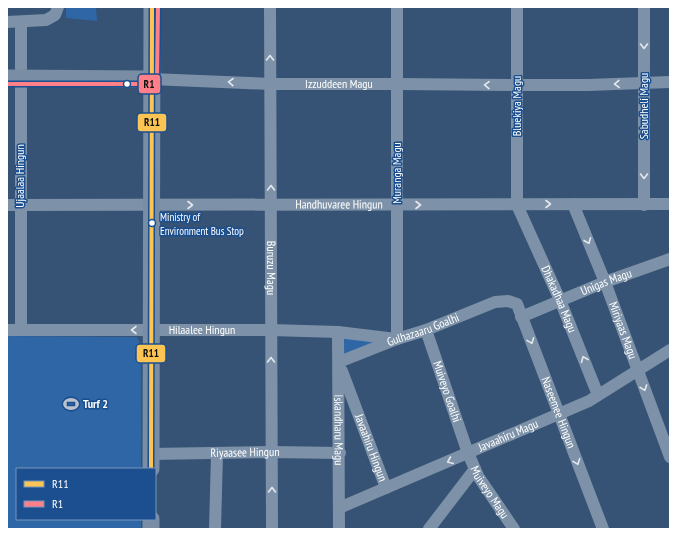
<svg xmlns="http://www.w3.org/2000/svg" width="677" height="536" font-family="'PT Sans Narrow',sans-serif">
	<rect width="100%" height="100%" fill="#365274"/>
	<!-- green -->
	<path fill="#2f66a5" d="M66 7H96L97 21 66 18Z
		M338 332 397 339 339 362Z
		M7 336 137 337 141 346V469H17V519H141V529H7Z"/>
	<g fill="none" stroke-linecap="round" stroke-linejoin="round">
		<!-- street -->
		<g stroke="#7d92a8" stroke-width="12">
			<path id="s1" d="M270 7 272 529"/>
			<path id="s2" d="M517 7V205L560 300 598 395"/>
			<path d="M644 7V205"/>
			<path d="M7 22 46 20 55 15 58 7"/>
			<path id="s3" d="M151 79 271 84H397L517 85H588L670 82"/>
			<path id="s4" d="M573 204 605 282 670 457"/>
			<path id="s5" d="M7 205 670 204"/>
			<path id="s6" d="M521 317 605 282 670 259"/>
			<path id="s7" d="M7 330H271L338 332 396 339"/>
			<path d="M21 330V22"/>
			<path id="s8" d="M426 330 468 453 478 476 514 529"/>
			<path id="s9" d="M338 332 339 529"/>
			<path d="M397 339V7"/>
			<path id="s10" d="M339 362 397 339 426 330 495 302 508 301 517 304 603 529"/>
			<path id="s11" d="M342 371 386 488"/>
			<path id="s12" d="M151 454 271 452 340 453"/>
			<path id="s13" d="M339 508 589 401 670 350"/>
			<path d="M215 529 217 454"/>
			<path d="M429 529 475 469"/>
		</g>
		<!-- secondary -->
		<path stroke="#798da4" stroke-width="17" d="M7 78 151 79
			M151 469 152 7
			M151 529V519"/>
		<defs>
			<path id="bus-1" d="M151 469 152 7"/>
			<path id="bus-2" d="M7 84H154L157 79 158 7"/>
		</defs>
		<!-- bus-1 casing -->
		<use href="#bus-1" stroke="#1b4f8f" stroke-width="7"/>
		<!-- bus-2 casing -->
		<use href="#bus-2" stroke="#1b4f8f" stroke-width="7"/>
		<!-- bus-1 -->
		<use href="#bus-1" stroke="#fcc553" stroke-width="4"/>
		<!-- bus-2 -->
		<use href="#bus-2" stroke="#ff8088" stroke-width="4"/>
	</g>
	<!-- one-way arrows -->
	<defs><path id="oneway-chevron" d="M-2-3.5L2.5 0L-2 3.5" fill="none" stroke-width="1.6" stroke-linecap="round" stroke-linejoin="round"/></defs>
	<g stroke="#e5e9ee">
		<use href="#oneway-chevron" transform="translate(644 46) rotate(90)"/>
		<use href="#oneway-chevron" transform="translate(270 58) rotate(-90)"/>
		<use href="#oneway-chevron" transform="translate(231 82) rotate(-178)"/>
		<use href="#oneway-chevron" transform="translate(617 84) rotate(178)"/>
		<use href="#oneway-chevron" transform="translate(487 85) rotate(-179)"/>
		<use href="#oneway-chevron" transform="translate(644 176) rotate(90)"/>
		<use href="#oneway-chevron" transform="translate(271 188) rotate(-90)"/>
		<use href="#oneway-chevron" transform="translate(548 204)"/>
		<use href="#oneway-chevron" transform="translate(190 205)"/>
		<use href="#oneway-chevron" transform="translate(418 205)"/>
		<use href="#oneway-chevron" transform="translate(588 241) rotate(68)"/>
		<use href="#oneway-chevron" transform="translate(134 330) rotate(-180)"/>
		<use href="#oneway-chevron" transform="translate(531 341) rotate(69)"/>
		<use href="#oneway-chevron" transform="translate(584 359) rotate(-112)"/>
		<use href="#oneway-chevron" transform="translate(271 360) rotate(-90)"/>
		<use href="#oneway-chevron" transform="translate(644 388) rotate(70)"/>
		<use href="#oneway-chevron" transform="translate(450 461) rotate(157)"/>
		<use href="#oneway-chevron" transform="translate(577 462) rotate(69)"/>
		<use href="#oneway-chevron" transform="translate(272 490) rotate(-90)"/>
	</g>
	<!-- icons -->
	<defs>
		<symbol id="stadium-bare" viewBox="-9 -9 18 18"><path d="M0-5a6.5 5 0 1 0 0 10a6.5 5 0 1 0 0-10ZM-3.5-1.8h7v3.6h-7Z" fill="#b9c2ce" stroke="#1b4f8f" stroke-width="2.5" paint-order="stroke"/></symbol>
	</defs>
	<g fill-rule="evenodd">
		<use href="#stadium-bare" x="60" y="393" width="22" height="22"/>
	</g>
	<!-- markers -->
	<g fill="#fff" stroke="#1b4f8f" stroke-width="1.5">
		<circle cx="127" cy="84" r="3.5"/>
		<circle cx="152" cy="223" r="3.5"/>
	</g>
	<g text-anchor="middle" stroke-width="3" stroke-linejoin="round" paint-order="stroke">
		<!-- bus labels -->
		<g font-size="11" fill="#fff" stroke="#1b4f8f" text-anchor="start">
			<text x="160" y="221">Ministry of<tspan x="160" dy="14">Environment Bus Stop</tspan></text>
		</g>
		<!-- street labels -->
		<g font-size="12" fill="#fff" stroke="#1b4f8f">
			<text dy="4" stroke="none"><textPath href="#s3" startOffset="188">Izzuddeen Magu</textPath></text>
			<text transform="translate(517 106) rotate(-90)" y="4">Bluekiya Magu</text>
			<text transform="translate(644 106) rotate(-90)" y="4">Sabudheli Magu</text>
			<text transform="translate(397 173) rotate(-90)" y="4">Muranga Magu</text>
			<text transform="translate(20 176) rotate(-90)" y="4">Ujaalaa Hingun</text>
			<text dy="4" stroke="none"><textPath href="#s5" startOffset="332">Handhuvaree Hingun</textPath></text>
			<text dy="4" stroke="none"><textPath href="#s1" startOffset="261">Buruzu Magu</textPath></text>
			<text dy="4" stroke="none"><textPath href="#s6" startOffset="92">Unigas Magu</textPath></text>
			<text dy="4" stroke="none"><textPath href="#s2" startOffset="301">Dhakadhaa Magu</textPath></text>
			<text dy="4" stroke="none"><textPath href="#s10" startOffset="90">Gulhazaaru Goalhi</textPath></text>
			<text dy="4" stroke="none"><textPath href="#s7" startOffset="195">Hilaalee Hingun</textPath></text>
			<text dy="4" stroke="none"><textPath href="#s4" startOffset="136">Miriyaas Magu</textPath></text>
			<text dy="4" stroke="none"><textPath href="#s8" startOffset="65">Muiveyo Goalhi</textPath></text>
			<text dy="4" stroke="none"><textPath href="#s10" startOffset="306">Naseemee Hingun</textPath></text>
			<text dy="4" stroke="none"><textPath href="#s9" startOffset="98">Iskandharu Magu</textPath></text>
			<text dy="4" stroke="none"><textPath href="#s13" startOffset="184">Javaahiru Magu</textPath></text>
			<text dy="4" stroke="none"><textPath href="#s11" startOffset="82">Javaahiru Hingun</textPath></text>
			<text dy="4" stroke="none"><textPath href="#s12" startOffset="94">Riyaasee Hingun</textPath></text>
			<text dy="4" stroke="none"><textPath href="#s8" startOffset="175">Muiveyo Magu</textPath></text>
		</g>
		<!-- poi labels -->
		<g font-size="12" font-weight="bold" fill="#fff" stroke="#1b4f8f" text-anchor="start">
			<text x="83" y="408">Turf 2</text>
		</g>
	</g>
	<g stroke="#1b4f8f" stroke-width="1.5">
		<rect x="138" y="74" width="23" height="20" rx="4" fill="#ff8088"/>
		<rect x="137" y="113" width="30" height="19" rx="4" fill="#fcc553"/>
		<rect x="136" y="344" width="30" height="19" rx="4" fill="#fcc553"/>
	</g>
	<g font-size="11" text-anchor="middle" font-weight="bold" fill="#111">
		<text x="149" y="88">R1</text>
		<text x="152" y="126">R11</text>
		<text x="151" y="357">R11</text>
	</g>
	<!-- border -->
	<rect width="677" height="536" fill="none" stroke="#ffffff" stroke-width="16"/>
	<!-- legend -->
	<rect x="16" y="468" width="140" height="52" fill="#1b4f8f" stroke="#7695bc"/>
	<rect x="24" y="481" width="20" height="6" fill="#fcc553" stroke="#7695bc"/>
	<text x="52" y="488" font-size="12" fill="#ffffff">R11</text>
	<rect x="24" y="501" width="20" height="6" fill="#ff8088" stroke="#7695bc"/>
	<text x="52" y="508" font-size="12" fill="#ffffff">R1</text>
</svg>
